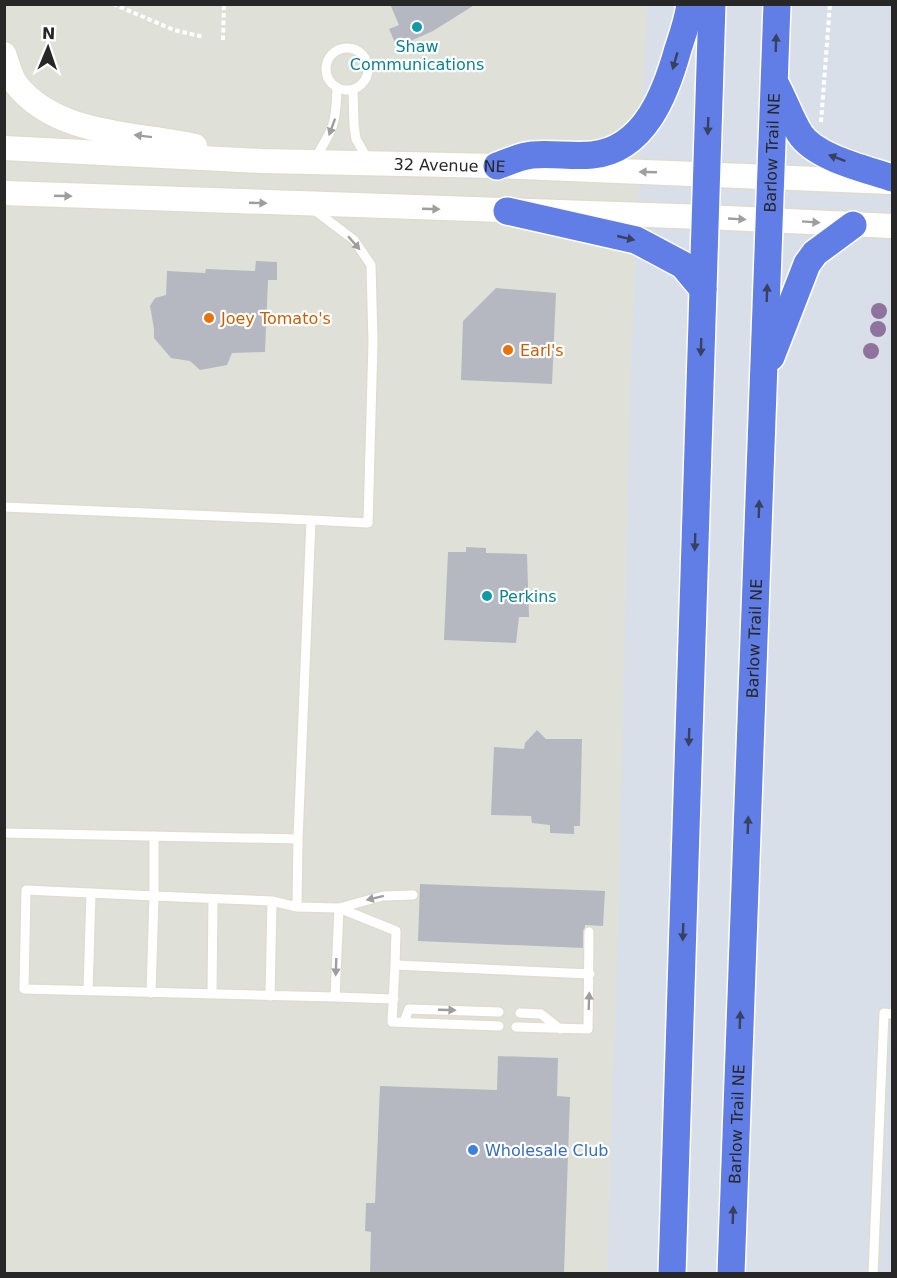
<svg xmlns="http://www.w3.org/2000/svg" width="897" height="1278" font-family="'DejaVu Sans',sans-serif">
	<rect width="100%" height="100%" fill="#d9dfe9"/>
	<!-- industrial -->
	<path fill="#dfe1d9" d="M5 5H647L630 380 619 882 607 1273 5 1274Z"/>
	<!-- building -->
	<path fill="#b5b8c1" d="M390 4H476L433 31 397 47 389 29 399 25Z
		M256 261 277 262V280H268L265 352 232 353 227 365 200 370 190 361 171 358 154 338V329L150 306 155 298 166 295 167 271 205 273 206 269 255 271Z
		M496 288 556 293 552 384 461 380 463 321Z
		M466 547 486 548V553L527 554 529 617H519L516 643 444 640 448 552H466Z
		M537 730 546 739H582L580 826H574V834L550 833V825L532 823 531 816 491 815 494 747 524 749 525 743Z
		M420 884 605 891 603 926 585 925 584 948 418 941Z
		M498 1056 558 1058 557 1096 570 1097 564 1274H370L371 1232 365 1231 366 1203H375L380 1086 497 1090Z"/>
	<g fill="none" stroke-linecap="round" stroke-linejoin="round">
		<defs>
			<path id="service" d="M326 69a21 21 0 1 1 42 0a21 21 0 1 1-42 0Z
				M353 89 354 125 356 139 368 160
				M314 160C334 128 336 124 337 87
				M4 507 311 520 298 839 4 833
				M311 520 368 523 373 342 371 265 354 240 313 209
				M154 836V896L26 890 24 989 335 997
				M298 839 297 907 339 908 383 896 413 895
				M339 908 335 997 394 999
				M339 908 396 931 395 965
				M88 991 91 893
				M151 993 154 896 272 901 297 907
				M212 994 213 899
				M270 996 272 901
				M520 1013 541 1014 560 1029
				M404 1022 409 1009 499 1012
				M499 1026 392 1022 395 965 590 974
				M516 1027 588 1029 589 932
				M873 1274 884 1013 892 1014"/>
			<g id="secondary">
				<path d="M4 54C8 64 10 76 16 84 56 136 137 133 195 146"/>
				<path id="s1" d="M4 148 262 161 497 166 890 182"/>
				<path d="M4 193 705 217 892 226"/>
			</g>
			<g id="primary">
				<path d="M775 83C784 99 790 118 800 134 816 158 866 169 892 178"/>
				<path d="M497 166C508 162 521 156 532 155 552 153 572 157 592 155 645 150 666 92 678 49 683 34 688 20 690 4"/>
				<path d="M507 211 636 240 683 265 703 289"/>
				<path d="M771 357 807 264 815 253 853 225"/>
				<path d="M672 1274 712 4"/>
				<path id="s2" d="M731 1274 777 4"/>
			</g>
		</defs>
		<!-- service casing -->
		<use href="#service" stroke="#dfdcce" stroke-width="12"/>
		<!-- secondary casing -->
		<use href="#secondary" stroke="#dfdcce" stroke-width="27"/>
		<!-- primary casing -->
		<use href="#primary" stroke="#fff" stroke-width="30"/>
		<!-- path -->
		<path stroke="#fff" stroke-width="4" stroke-dasharray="4.5 3" stroke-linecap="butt" d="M113 4 174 30 204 37
			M223 40 224 4
			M821 122 830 4"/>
		<!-- service -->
		<use href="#service" stroke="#fff" stroke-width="9"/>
		<!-- secondary -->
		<use href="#secondary" stroke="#fff" stroke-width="24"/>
		<!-- primary -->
		<use href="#primary" stroke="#607ee6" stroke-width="27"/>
	</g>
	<!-- trees -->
	<g fill="#8e749c">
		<circle cx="879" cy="311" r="8"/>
		<circle cx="878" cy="329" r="8"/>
		<circle cx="871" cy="351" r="8"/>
	</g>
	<!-- one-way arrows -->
	<defs><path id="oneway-solid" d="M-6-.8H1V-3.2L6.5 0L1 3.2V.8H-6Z" transform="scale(1.5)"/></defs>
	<g fill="#384160">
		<use href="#oneway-solid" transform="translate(776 43) rotate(-88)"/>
		<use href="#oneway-solid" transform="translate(675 61) rotate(106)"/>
		<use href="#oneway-solid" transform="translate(708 126) rotate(92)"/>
		<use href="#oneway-solid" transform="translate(837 158) rotate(-159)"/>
		<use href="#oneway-solid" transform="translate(626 238) rotate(13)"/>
		<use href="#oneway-solid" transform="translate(767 293) rotate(-88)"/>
		<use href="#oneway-solid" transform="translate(701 347) rotate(92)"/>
		<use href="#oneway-solid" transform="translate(759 509) rotate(-88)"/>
		<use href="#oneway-solid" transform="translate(695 542) rotate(92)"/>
		<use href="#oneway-solid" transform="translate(689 737) rotate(92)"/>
		<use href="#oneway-solid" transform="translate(748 825) rotate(-88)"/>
		<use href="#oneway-solid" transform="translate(683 932) rotate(92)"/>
		<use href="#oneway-solid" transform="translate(740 1020) rotate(-88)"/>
		<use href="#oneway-solid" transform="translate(733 1215) rotate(-88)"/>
	</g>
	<g fill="#9e9e9e">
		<use href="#oneway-solid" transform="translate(332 127) rotate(110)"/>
		<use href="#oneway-solid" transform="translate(143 136) rotate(-173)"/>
		<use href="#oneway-solid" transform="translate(648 172) rotate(-178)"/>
		<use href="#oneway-solid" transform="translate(63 196) rotate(2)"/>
		<use href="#oneway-solid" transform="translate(258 203) rotate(2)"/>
		<use href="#oneway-solid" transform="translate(431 209) rotate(2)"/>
		<use href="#oneway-solid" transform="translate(737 219) rotate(3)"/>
		<use href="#oneway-solid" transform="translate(811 222) rotate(4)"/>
		<use href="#oneway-solid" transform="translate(354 243) rotate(49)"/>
		<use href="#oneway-solid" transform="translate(375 898) rotate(166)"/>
		<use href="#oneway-solid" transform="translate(336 967) rotate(92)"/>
		<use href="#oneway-solid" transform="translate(589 1001) rotate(-88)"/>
		<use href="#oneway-solid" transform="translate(447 1010) rotate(2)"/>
	</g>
	<!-- markers -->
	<g fill="#0f9aa8" stroke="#fff" stroke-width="2">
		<circle cx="417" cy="27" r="6"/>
		<circle cx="487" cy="596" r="6"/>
	</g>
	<g fill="#e8710a" stroke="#fff" stroke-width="2">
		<circle cx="209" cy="318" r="6"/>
		<circle cx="508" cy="350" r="6"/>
	</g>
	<circle fill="#3f7fe0" stroke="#fff" stroke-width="2" cx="473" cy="1150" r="6"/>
	<g text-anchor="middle" stroke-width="4.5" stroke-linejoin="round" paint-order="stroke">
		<!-- culture labels -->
		<g font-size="16" fill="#0d838f" stroke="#fff">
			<text x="417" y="52">Shaw<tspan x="417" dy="18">Communications</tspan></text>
			<text x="499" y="602" text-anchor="start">Perkins</text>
		</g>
		<!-- street labels -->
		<g font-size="16" fill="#272727" stroke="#fff">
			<text dy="6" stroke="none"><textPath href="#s2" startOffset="1122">Barlow Trail NE</textPath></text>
			<text dy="6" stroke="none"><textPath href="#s1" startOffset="446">32 Avenue NE</textPath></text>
			<text dy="6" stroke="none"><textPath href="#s2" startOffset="636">Barlow Trail NE</textPath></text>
			<text dy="6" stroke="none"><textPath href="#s2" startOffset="150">Barlow Trail NE</textPath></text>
		</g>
		<!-- food labels -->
		<g font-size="16" fill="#c56008" stroke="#fff" text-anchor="start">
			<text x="221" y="324">Joey Tomato's</text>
			<text x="520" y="356">Earl's</text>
		</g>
		<!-- shop labels -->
		<g font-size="16" fill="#366cbe" stroke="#fff" text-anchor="start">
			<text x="485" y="1156">Wholesale Club</text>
		</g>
	</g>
	<!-- border -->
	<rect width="897" height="1278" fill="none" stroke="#272727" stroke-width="12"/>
	<!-- north arrow -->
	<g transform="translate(48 48) rotate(2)" stroke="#ffffff" stroke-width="4.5" paint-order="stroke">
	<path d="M0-4.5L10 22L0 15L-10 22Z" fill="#272727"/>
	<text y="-9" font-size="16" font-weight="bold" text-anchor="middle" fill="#272727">N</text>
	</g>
</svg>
